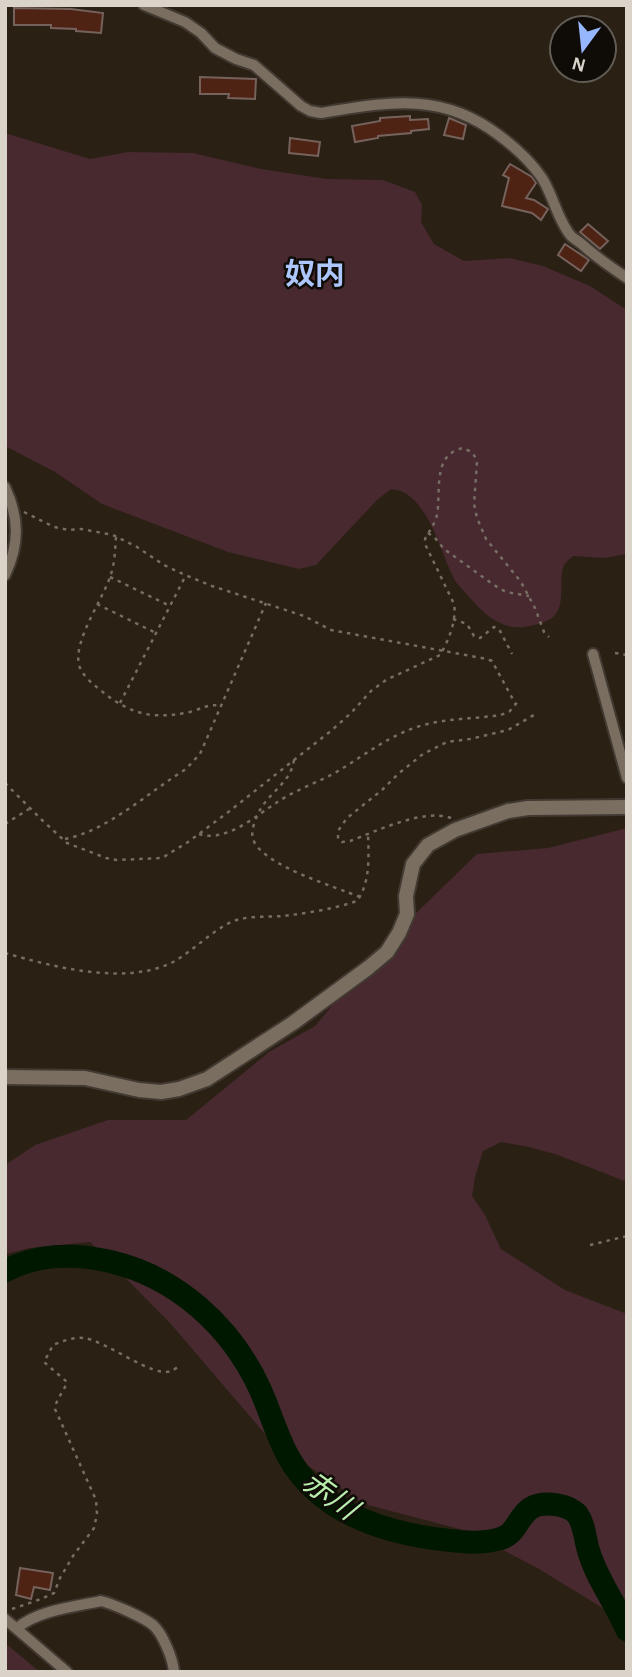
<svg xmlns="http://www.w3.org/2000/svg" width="632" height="1677" font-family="'Alegreya Sans','Noto Sans JP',sans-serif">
	<rect width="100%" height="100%" fill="#2a2014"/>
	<!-- green -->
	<path fill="#47292f" d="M5 133 90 159 128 152 193 153 261 169 327 179 383 180 415 192 422 205 421 222 434 244 464 261 510 258 543 266 590 286 627 310V554L604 558 573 556C570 559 564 563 563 568 559 581 565 605 555 615 549 622 538 624 530 626 504 632 487 617 470 598 466 593 460 588 456 582 440 555 429 492 391 489L377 500 316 565 299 569 228 552 102 504 55 472 5 446Z
		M627 828V1182L558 1155 529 1147 501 1142 483 1151 475 1177 472 1196 485 1215 501 1249 565 1290 627 1314V1623L539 1569 467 1531 364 1504 270 1440 170 1323 90 1242 30 1248 5 1254V1165L35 1145 108 1120H186L269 1052 315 1026 382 946 477 854 548 848Z
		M5 1643 40 1672H5Z"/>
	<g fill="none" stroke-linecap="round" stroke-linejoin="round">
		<!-- river -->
		<path stroke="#001800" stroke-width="23" d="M5 1271C36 1254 74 1253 108 1261 176 1276 231 1326 260 1389 277 1427 282 1461 315 1490 350 1522 400 1535 446 1540 464 1542 481 1544 499 1539 525 1533 514 1498 558 1505 564 1506 572 1509 577 1514 584 1523 585 1538 588 1549 596 1578 615 1602 627 1630"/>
	</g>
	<!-- building -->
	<path fill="#4f2314" stroke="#75625c" stroke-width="2" d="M14 8 71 9 103 13 101 33 76 31V29L51 28V25H14Z
		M200 77 256 79 255 99 228 98 229 94H200Z
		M410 116V120L428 119 429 129 411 131V133L378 136V138L355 142 352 126 380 121V118Z
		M449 118 466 125 463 139 444 135Z
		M290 138 320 142 318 156 289 153Z
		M510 164 532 177 536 183 526 198 534 200 548 209 541 220 532 213 502 206 509 178 503 175Z
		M588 224 608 241 600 249 580 232Z
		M565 244 589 260 581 271 558 255Z
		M20 1568 53 1573 50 1590 34 1587 31 1599 16 1595Z"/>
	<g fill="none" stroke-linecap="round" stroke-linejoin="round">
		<defs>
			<path id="minor" d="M144 5 185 22 201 33 215 48 236 59 254 65 301 106 310 111 321 113C388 102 442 91 500 136 516 148 531 162 542 178 553 195 558 221 571 236 574 239 580 242 584 246 597 258 612 268 627 278
				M5 487C19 517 20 544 5 575
				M593 654 627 778
				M5 1619 67 1672
				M17 1628C39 1610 73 1607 101 1601 113 1604 143 1617 153 1625 163 1634 173 1659 174 1672"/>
			<path id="tertiary" d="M5 1077 85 1078 139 1090 161 1092 179 1089 207 1079 293 1023 368 968 387 952 399 933 407 914 406 896 413 864 428 845 455 830 508 811 528 808 627 807"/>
		</defs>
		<!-- minor casing -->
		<use href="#minor" stroke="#423a32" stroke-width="14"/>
		<!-- tertiary casing -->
		<use href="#tertiary" stroke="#423a32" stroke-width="18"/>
		<!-- path -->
		<path stroke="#766e63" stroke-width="2.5" stroke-dasharray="3.5 5" stroke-linecap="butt" d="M24 512 54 527 69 530 81 529 113 535 137 547 164 565 185 575 212 586 304 616 331 630 487 659 492 661 516 705
			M428 533 435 538 444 549 494 585 506 592 529 596
			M116 537C115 549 115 562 111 574 104 598 73 640 79 665 82 676 95 686 104 693 118 704 134 713 152 715 165 716 177 715 190 712 201 709 209 703 221 706
			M110 577 170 606
			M97 604 156 633
			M453 619 467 624 474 636 480 638 494 627 499 629 512 654
			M615 653 627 655
			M120 703 186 575
			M294 760C291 781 272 791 261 808 257 815 250 830 253 839 261 865 336 887 360 897
			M5 783 43 821 67 843 106 858 117 860 162 858 188 842 227 813 332 730 351 713 371 691 386 680 440 655C448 642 457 620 454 604L426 546 425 539C429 531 435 524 437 515 441 494 433 459 457 450 462 448 462 447 467 450 473 452 475 456 477 462L474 504 477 518 486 539 521 582 535 608 544 632 549 637
			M451 818C424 808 377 831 350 841L342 842 338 839V831L347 818 382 790 398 774 423 754 447 742 470 739 508 730 534 715
			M5 824 29 809
			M199 834C225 843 256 816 276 803 293 791 314 784 333 774 361 758 386 737 417 727 444 718 474 719 501 715L510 711 520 699
			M65 839C107 831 149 792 186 769L200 754 266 603
			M5 953C54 967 125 986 173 962 194 951 218 924 240 919 254 916 269 917 283 916 307 913 334 909 357 901 370 883 369 857 368 835
			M590 1245 627 1236
			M12 1609 41 1599 54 1593 60 1578 73 1556 94 1528 97 1514 96 1500 55 1409C56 1398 64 1392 67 1382L44 1362 53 1345C63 1341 73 1337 84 1338 107 1341 152 1378 171 1371 174 1370 178 1367 180 1365"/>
		<!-- minor -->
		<use href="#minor" stroke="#7a6e60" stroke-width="10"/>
		<!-- tertiary -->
		<use href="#tertiary" stroke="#7a6e60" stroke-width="14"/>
	</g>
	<g text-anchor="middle" stroke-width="5" stroke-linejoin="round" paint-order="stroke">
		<!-- neighbourhood labels -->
		<g font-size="30" font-weight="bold" fill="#adc6fb" stroke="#0f0b06">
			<text x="315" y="284">奴内</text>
		</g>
		<!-- water labels -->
		<g font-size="30" font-style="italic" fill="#b9edae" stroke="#0f0b06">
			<text transform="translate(330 1495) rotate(36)" y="10">赤川</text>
		</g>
	</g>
	<!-- border -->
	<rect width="632" height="1677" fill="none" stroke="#d9d3ca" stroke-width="14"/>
	<!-- north arrow -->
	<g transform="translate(583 49) rotate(195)"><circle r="33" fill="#0f0b06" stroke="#605b54" stroke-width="2"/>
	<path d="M0-5L12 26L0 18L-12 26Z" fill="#96b6fd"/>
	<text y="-10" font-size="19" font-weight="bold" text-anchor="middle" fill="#d9d3ca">N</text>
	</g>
</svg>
